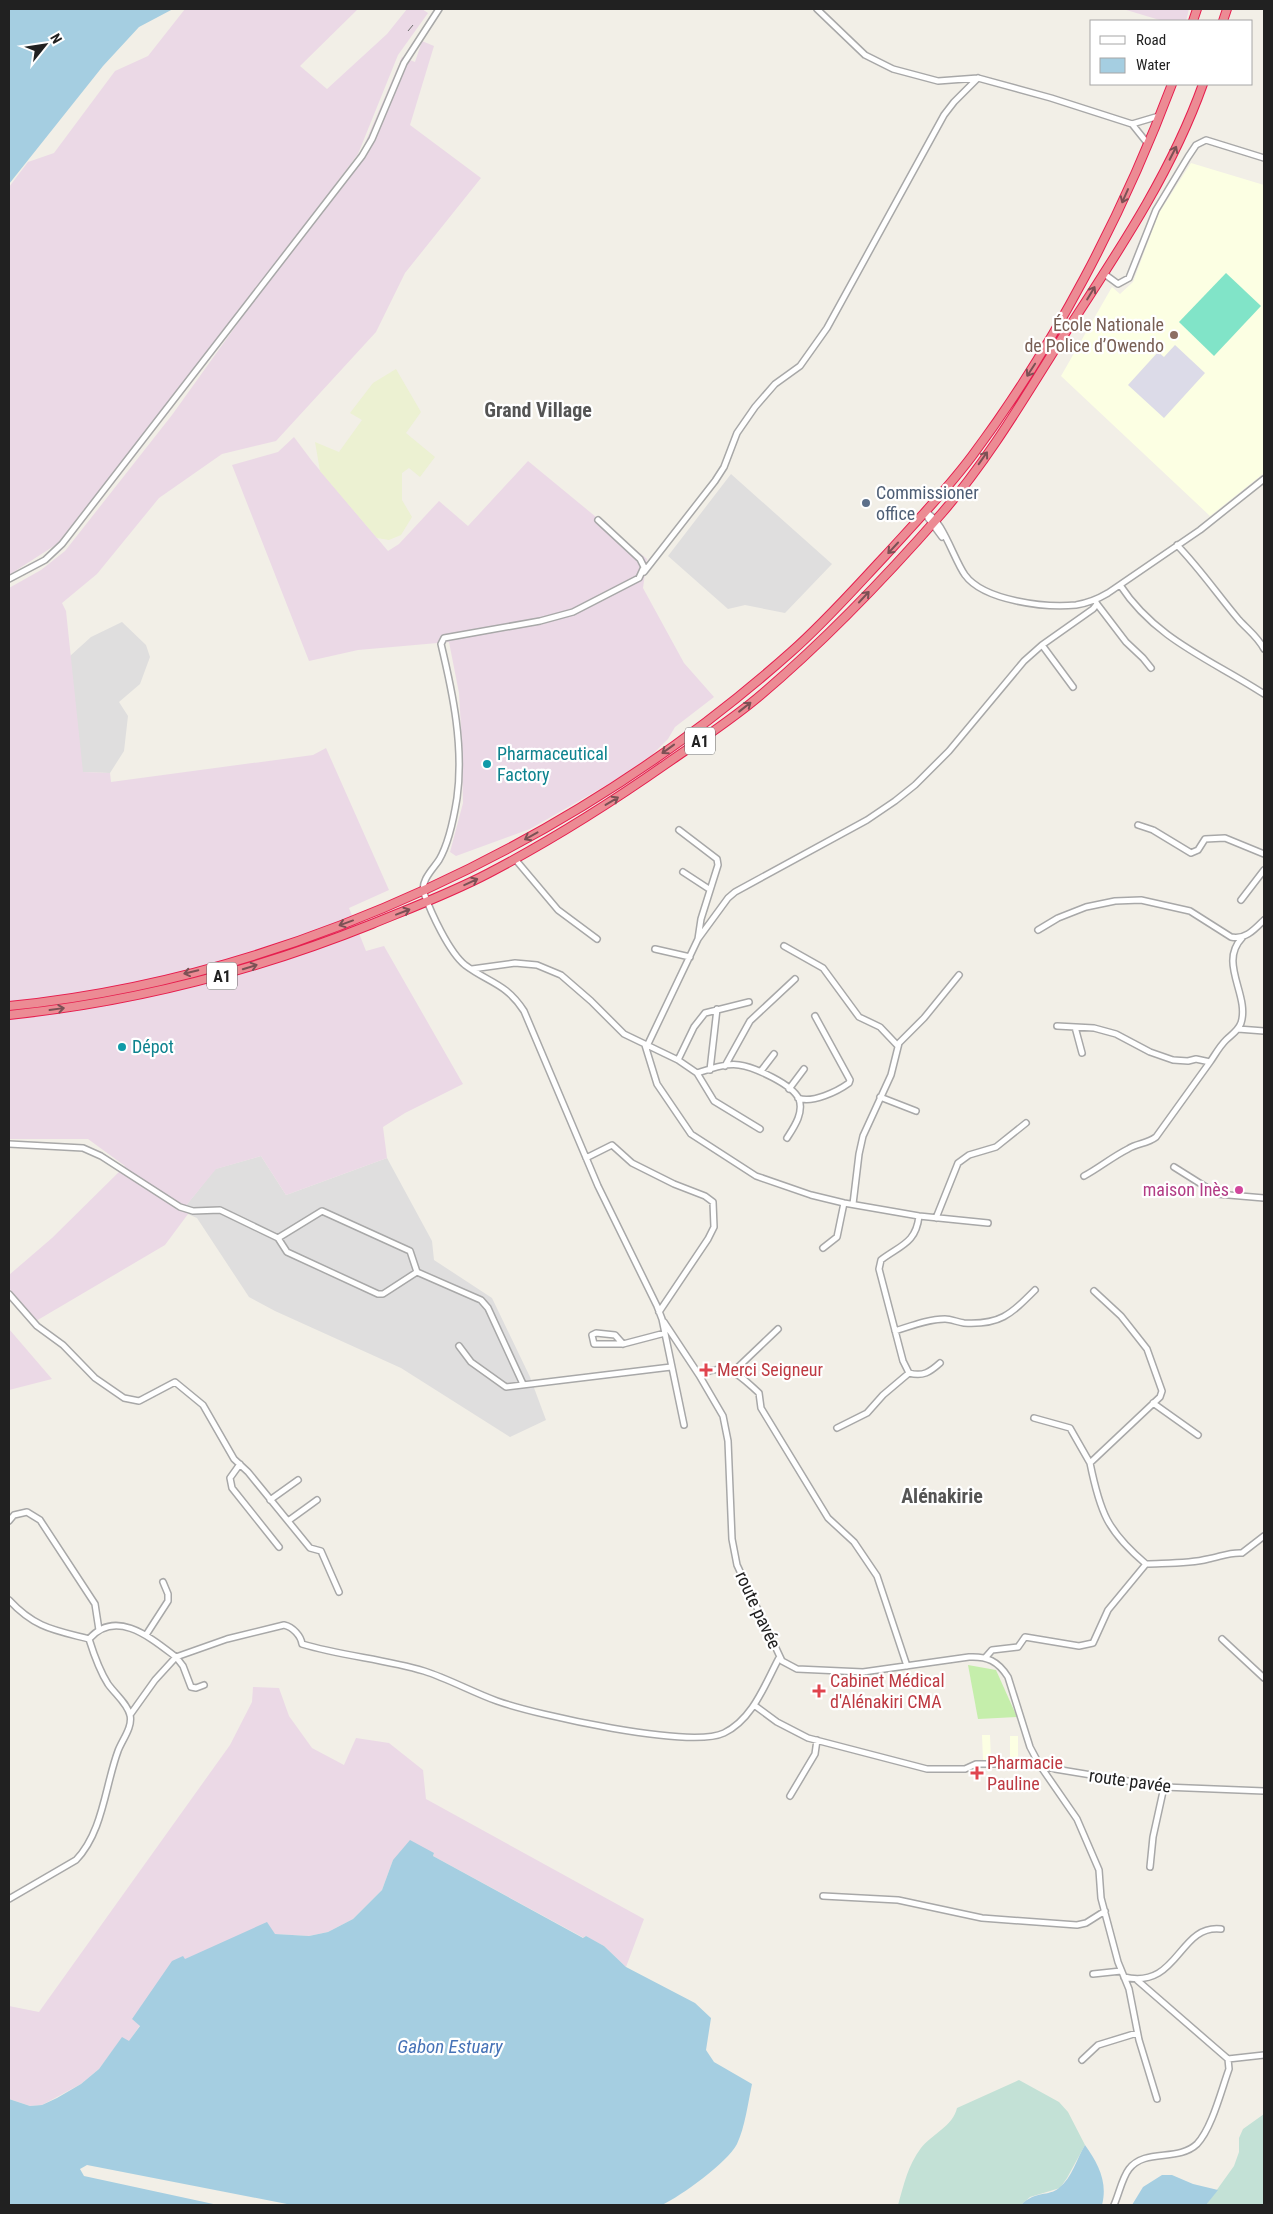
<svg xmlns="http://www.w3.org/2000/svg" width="1273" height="2214" font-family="'Roboto Condensed',sans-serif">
	<rect width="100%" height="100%" fill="#f2efe7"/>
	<!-- residential -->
	<path fill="#dfdede" d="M731 474 832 564 785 613 745 605 728 609 668 556Z
		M122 622 146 645 150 657 140 684 119 702 128 716 124 751 110 773 82 772 70 656 91 637Z
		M261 1156 286 1195 387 1158 432 1241 434 1260 492 1298 530 1377 546 1420 510 1437 401 1368 275 1311 249 1297 197 1218 188 1214 185 1207 215 1169Z"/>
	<!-- industrial -->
	<path fill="#ebd9e6" d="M185 9H358L300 66 327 89 387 34 407 9H422L428 13 398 55 358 154 308 221 223 334 57 544 9 575V187L28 162 54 153 115 71 148 56Z
		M1123 9H1189L1186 21H1163Z
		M422 41 434 46 410 125 481 178 405 273 376 332 276 441 222 454 159 498 97 574 62 603 66 611 83 772 110 773 111 782 313 755 326 748 389 890 349 908 366 951 384 946 463 1084 405 1113 383 1127 387 1158 286 1195 261 1156 216 1169 185 1207 188 1214 165 1245 36 1321 9 1288V1275L52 1238 125 1166 88 1139H9V588L41 570 65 551 172 415 362 150 402 57 415 62Z
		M294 437 312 461 388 551 399 544 439 501 468 526 528 461 647 559 643 588 684 663 714 697 675 727 668 739 652 755 612 782 530 829 456 856 450 852 463 803 461 728 459 693 449 642 358 650 309 661 232 465 278 452Z
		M9 1329 52 1379 9 1390Z
		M253 1687 279 1688 289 1716 312 1748 344 1765 356 1738 389 1743 423 1770 426 1799 644 1919 626 1967 604 1946 585 1936 584 1938 433 1856 434 1853 393 1860 382 1890 353 1919 328 1932 309 1936 275 1934 132 2019 140 2025 129 2042 122 2038 99 2069 81 2084 42 2105 30 2106 9 2099V2006L39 2012 230 1745 252 1702Z"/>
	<!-- education -->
	<path fill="#fcffe3" d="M1191 163 1264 185V473L1210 516 1061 376 1112 287 1120 294 1133 282 1159 213Z
		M982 1735H990L991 1760H983Z
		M1010 1736H1018V1761H1010Z"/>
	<!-- farmland -->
	<path fill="#ecf1d2" d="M396 369 421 412 406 433 435 457 420 477 409 468 402 473V500L412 517 401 535 389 540 377 538 320 471 315 442 339 452 362 420 350 413 373 383Z"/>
	<!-- grass -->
	<path fill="#c5eeab" d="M968 1665 996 1670 1017 1717 978 1719Z"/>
	<!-- wetland -->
	<path fill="#c3e1d6" d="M1019 2080 1059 2102 1068 2112 1085 2145 1067 2178 1060 2188 1030 2197 1021 2205H898C904 2184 908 2165 921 2148 932 2134 953 2126 957 2108Z
		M1264 2114V2205H1206L1234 2166 1239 2152V2138L1243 2129Z"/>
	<!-- pitch -->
	<path fill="#81e4c8" d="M1226 273 1261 306 1214 356 1179 322Z"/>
	<!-- plaza -->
	<path fill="#dcdbe8" d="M1175 345 1205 373 1164 418 1128 385 1158 352 1164 357Z"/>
	<!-- water -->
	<path fill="#a5cee1" d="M9 9H173L139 27 103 66 9 184Z
		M410 1840 434 1853 433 1856 583 1938 586 1936 604 1946 626 1967 695 2003 711 2018 706 2050 714 2062 752 2084C748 2103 745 2127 737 2144 727 2163 681 2196 662 2205H292L87 2165 80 2169 84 2176 218 2205H9V2099L30 2106 42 2105 57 2098 81 2084 99 2069 122 2037 129 2041 140 2026 132 2019 172 1961 183 1956 185 1959 267 1922 275 1934 309 1936 328 1932 353 1919 382 1890 393 1860Z
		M1085 2145C1098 2163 1108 2182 1102 2205H1021C1036 2190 1048 2197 1059 2188 1072 2178 1077 2158 1085 2145Z
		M1162 2175H1172L1193 2184 1218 2190 1206 2205H1132L1143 2187Z"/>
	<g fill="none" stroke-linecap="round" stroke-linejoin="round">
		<defs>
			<path id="minor" d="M817 9 865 55 893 69 938 81 978 78 1051 98 1132 124 1148 144
				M1132 124 1159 116
				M1103 273 1118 284 1129 278 1156 210 1188 157 1196 145 1206 140 1264 158
				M925 512C942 518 954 560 965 575 984 601 1046 608 1076 605 1088 603 1098 599 1108 593L1200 530 1264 479
				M925 512 928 518 942 537
				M598 520 640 559 644 567 639 578 573 612 540 621 444 638 441 644C453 694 464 747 457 798 454 817 449 843 439 860 433 869 420 881 424 893 431 913 449 952 465 965 489 983 506 983 524 1011L598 1186 657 1306 662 1319 684 1425
				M1177 545C1201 570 1217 594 1239 620 1248 630 1258 637 1264 649
				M644 572 715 481 724 467 737 433 755 407 775 384 800 366 827 328 944 115 954 102 978 78
				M9 579 45 560 62 544 362 156 372 139 404 63 439 9
				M1120 585C1156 640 1212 660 1264 694
				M1097 604 1126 642 1143 658 1151 668
				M1042 645 1073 687
				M1138 825 1153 830 1191 853 1198 850 1205 839 1225 838 1264 854
				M515 859 558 910 597 939
				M683 872 709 889
				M1241 900 1264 870
				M1038 930 1058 918 1086 907 1115 901 1141 900 1190 911 1231 937C1245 940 1254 930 1264 920
				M698 939 728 898 735 892 867 820 895 801 915 785 949 751 1024 661 1042 645 1093 609 1097 604 1095 600
				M784 946 823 968 859 1017 880 1027 898 1046
				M655 949 690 957
				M472 969 515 963 537 965 561 975 591 1001 624 1034 678 1060 697 1073 714 1101 760 1129
				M1057 1026 1094 1028 1116 1034 1150 1052 1173 1060 1188 1061 1196 1059 1210 1062C1215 1055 1219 1047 1226 1040 1231 1035 1238 1031 1241 1023 1250 995 1218 963 1242 938
				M1075 1027 1082 1053
				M1238 1029 1264 1031
				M645 1045 657 1084 691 1134 756 1176 811 1195 844 1203 919 1216 988 1223
				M647 1046 698 939 701 919 718 865 717 859 679 830
				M678 1060 694 1027 705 1013 749 1002
				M725 1066 750 1021 795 979
				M710 1070 717 1009
				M761 1071 774 1054
				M697 1073C710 1069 726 1063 739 1065 754 1067 792 1084 799 1099 804 1113 794 1127 787 1138
				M789 1089 804 1069
				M880 1097 916 1111
				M798 1098C812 1104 838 1091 849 1083L850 1080 815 1016
				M9 1144 83 1148 101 1156 180 1207 193 1211 220 1210 278 1238 287 1252 378 1294H383L417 1272 481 1300 488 1308 523 1384
				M586 1158 612 1145 632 1163 674 1184 705 1196 713 1202 714 1227 708 1239 659 1312
				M1174 1167 1217 1194 1264 1198
				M1084 1176C1099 1168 1112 1157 1128 1149 1137 1143 1147 1144 1156 1137L1210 1062
				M853 1204 859 1154 863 1136 891 1075 899 1043 924 1018 959 975
				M936 1218 958 1163 969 1155 996 1147 1026 1123
				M278 1238 322 1211 410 1251 417 1272
				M823 1248 837 1237 844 1203
				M1094 1291 1121 1316 1147 1349 1162 1391 1160 1397 1090 1463C1100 1512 1107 1531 1146 1564 1166 1563 1188 1564 1208 1559 1220 1557 1229 1552 1242 1553L1264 1536
				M9 1294 37 1326 63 1345 95 1378 124 1398 139 1401 175 1382 203 1405 234 1459 248 1472 310 1548 321 1551 339 1592
				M664 1322 699 1375 723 1416 728 1441 732 1539 737 1565 782 1661 797 1669 863 1672 969 1657C987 1656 998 1661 1008 1677L1030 1747 1039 1764 1055 1769 1164 1787 1264 1791
				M895 1331C911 1326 928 1319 945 1319 951 1319 957 1322 964 1323 1000 1325 1010 1315 1035 1290
				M623 1344 615 1335 596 1333 592 1335 594 1344H623L665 1333
				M459 1346 471 1362 506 1387 671 1367
				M734 1371 778 1329
				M909 1373 903 1361 879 1269 881 1260C901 1245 916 1243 919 1216
				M699 1375C729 1361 738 1374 759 1393L761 1408 828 1518 854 1542 877 1576 907 1666
				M1153 1403 1198 1435
				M1034 1418 1070 1428 1090 1463
				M837 1428 867 1413 883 1395 909 1373C923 1377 930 1372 940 1363
				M240 1464 230 1478 232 1488 279 1547
				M270 1500 298 1480
				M9 1521 14 1515 27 1512 40 1520 95 1604 99 1630
				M288 1521 317 1500
				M9 1600C35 1628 54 1630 89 1639
				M146 1635 168 1601V1594L163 1582
				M89 1639C116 1608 151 1638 176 1657L155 1680 130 1715
				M1222 1639 1264 1678
				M985 1658 992 1650 1018 1647 1025 1637 1079 1646 1093 1643 1108 1610 1146 1564
				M204 1685 196 1688 191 1687 183 1666 176 1657 227 1639 284 1625C293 1627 301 1636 302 1644 342 1656 384 1659 424 1671 449 1679 472 1692 497 1701 536 1715 690 1749 724 1733 753 1719 765 1684 779 1658
				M754 1705 777 1722 808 1738 927 1769H965L976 1764H1039L1077 1819 1099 1870 1101 1898 1118 1962 1129 1989 1139 2040 1157 2099
				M790 1796 815 1754 817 1740
				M1150 1867 1153 1837 1164 1787
				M823 1896 898 1900 982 1918 1077 1925 1086 1923 1105 1911
				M9 1899 76 1860C103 1832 105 1786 118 1751 122 1740 133 1727 130 1715 127 1703 115 1694 108 1684 99 1670 94 1655 89 1639
				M1093 1974 1121 1971
				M1124 1977C1179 1990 1178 1924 1221 1929
				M1228 2059 1264 2055
				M1082 2060 1098 2045 1137 2033
				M1114 2205C1119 2194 1122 2178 1129 2169 1145 2148 1178 2162 1197 2144 1212 2128 1221 2091 1229 2069L1228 2059 1137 1980"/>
			<path id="highway" d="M1193 21 1197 9
				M1223 21 1227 9
				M9 1006C291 978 580 840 791 652 824 623 854 589 884 557 914 524 945 492 972 456 1055 345 1123 214 1172 84
				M9 1015C134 1002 255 971 372 924 411 908 451 893 489 873 550 841 609 804 666 764 696 743 727 723 756 699 823 643 885 578 942 513 989 459 1026 395 1064 335 1116 255 1171 174 1203 84"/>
		</defs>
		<!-- minor casing -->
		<use href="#minor" stroke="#a8a8a8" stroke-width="8"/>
		<!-- highway casing -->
		<use href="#highway" stroke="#e61e4e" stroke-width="10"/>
		<!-- minor -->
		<use href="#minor" stroke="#fff" stroke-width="5"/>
		<!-- highway -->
		<use href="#highway" stroke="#ec8b94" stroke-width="8"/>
		<!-- rail -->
		<path stroke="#6f6f6f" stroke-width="1" stroke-dasharray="10 10" stroke-linecap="butt" d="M408 31 413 25"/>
	</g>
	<!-- one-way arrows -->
	<defs><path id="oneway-shaft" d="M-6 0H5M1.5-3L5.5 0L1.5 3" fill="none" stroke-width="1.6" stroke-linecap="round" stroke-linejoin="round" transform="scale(1.25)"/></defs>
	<g stroke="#7c5155">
		<use href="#oneway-shaft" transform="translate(1173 153) rotate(-63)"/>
		<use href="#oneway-shaft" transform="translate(1125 196) rotate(114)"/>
		<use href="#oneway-shaft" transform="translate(1091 293) rotate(-59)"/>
		<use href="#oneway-shaft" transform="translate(1031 370) rotate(123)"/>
		<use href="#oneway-shaft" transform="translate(983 458) rotate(-55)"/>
		<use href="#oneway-shaft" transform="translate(893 548) rotate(133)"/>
		<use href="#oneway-shaft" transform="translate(864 597) rotate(-47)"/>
		<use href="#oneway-shaft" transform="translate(745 707) rotate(-38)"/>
		<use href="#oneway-shaft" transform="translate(668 749) rotate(144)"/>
		<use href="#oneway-shaft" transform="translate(612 801) rotate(-31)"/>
		<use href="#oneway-shaft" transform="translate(531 836) rotate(151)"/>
		<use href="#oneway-shaft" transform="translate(471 882) rotate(-25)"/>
		<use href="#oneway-shaft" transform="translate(403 912) rotate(-21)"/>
		<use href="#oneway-shaft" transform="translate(346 923) rotate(160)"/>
		<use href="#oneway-shaft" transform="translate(250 967) rotate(-17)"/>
		<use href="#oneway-shaft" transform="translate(191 972) rotate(167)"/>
		<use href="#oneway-shaft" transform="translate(57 1009) rotate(-8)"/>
	</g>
	<!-- markers -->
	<circle fill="#8d6e63" stroke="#fff" stroke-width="2" cx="1174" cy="335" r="5"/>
	<circle fill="#5c6f8a" stroke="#fff" stroke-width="2" cx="866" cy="503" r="5"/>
	<g fill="#0f9aa8" stroke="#fff" stroke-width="2">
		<circle cx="487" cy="764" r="5"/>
		<circle cx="122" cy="1047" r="5"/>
	</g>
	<circle fill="#d1479c" stroke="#fff" stroke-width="2" cx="1239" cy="1190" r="5"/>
	<g fill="#e0444e" stroke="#fff" stroke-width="2">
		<path d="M703.5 1362.5h5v5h5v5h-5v5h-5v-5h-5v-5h5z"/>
		<path d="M816.5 1683.5h5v5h5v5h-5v5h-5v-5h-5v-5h5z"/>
		<path d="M974.5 1765.5h5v5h5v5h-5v5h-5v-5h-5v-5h5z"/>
	</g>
	<g text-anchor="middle" stroke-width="4.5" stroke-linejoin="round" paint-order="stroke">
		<!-- shield labels -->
		<g fill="#fff" stroke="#646464" stroke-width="1">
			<rect x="685" y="727.5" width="30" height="27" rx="4"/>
			<rect x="207" y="962.5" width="30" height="27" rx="4"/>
		</g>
		<g font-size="16" font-weight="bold" fill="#212121">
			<text x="700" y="747">A1</text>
			<text x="222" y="982">A1</text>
		</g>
		<!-- education labels -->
		<g font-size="18" fill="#785e54" stroke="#fff" text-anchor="end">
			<text x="1164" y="331">École Nationale<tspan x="1164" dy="21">de Police d’Owendo</tspan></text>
		</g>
		<!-- service labels -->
		<g font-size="18" fill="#4e5e75" stroke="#fff" text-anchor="start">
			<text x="876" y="499">Commissioner<tspan x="876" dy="21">office</tspan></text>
		</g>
		<!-- culture labels -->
		<g font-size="18" fill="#0d838f" stroke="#fff" text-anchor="start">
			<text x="497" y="760">Pharmaceutical<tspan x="497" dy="21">Factory</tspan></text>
			<text x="132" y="1053">Dépot</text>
		</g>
		<!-- hotel labels -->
		<g font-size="18" fill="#b23c85" stroke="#fff" text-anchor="end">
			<text x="1229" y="1196">maison Inès</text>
		</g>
		<!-- health labels -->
		<g font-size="18" fill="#be3a42" stroke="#fff" text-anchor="start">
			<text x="717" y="1376">Merci Seigneur</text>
			<text x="830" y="1687">Cabinet Médical<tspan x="830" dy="21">d'Alénakiri CMA</tspan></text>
			<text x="987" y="1769">Pharmacie<tspan x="987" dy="21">Pauline</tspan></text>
		</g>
		<!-- street labels -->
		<g font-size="18" fill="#212121" stroke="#fff">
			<text transform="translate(758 1610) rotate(65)" y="6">route pavée</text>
			<text transform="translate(1130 1781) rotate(8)" y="6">route pavée</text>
		</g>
		<!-- water labels -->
		<g font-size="19" font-style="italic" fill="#4673b7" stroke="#fff">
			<text x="450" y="2053">Gabon Estuary</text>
		</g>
		<!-- quarter labels -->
		<g font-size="20" font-weight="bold" fill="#545454" stroke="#fff">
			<text x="538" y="417">Grand Village</text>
			<text x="942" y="1503">Alénakirie</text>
		</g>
	</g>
	<!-- border -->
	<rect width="1273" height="2214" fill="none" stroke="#212121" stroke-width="20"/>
	<!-- legend -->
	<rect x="1090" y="20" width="162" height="65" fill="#ffffff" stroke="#a6a6a6"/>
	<rect x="1100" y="36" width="25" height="8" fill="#ffffff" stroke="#a6a6a6"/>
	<text x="1136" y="45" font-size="15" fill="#212121">Road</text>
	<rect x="1100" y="58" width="25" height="15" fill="#a5cee1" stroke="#a6a6a6"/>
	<text x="1136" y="70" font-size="15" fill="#212121">Water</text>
	<!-- north arrow -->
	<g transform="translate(45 45) rotate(60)" stroke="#ffffff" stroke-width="4" paint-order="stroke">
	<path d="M0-4L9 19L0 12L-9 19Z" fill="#212121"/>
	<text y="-8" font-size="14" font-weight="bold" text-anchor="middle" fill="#212121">N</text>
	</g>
</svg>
